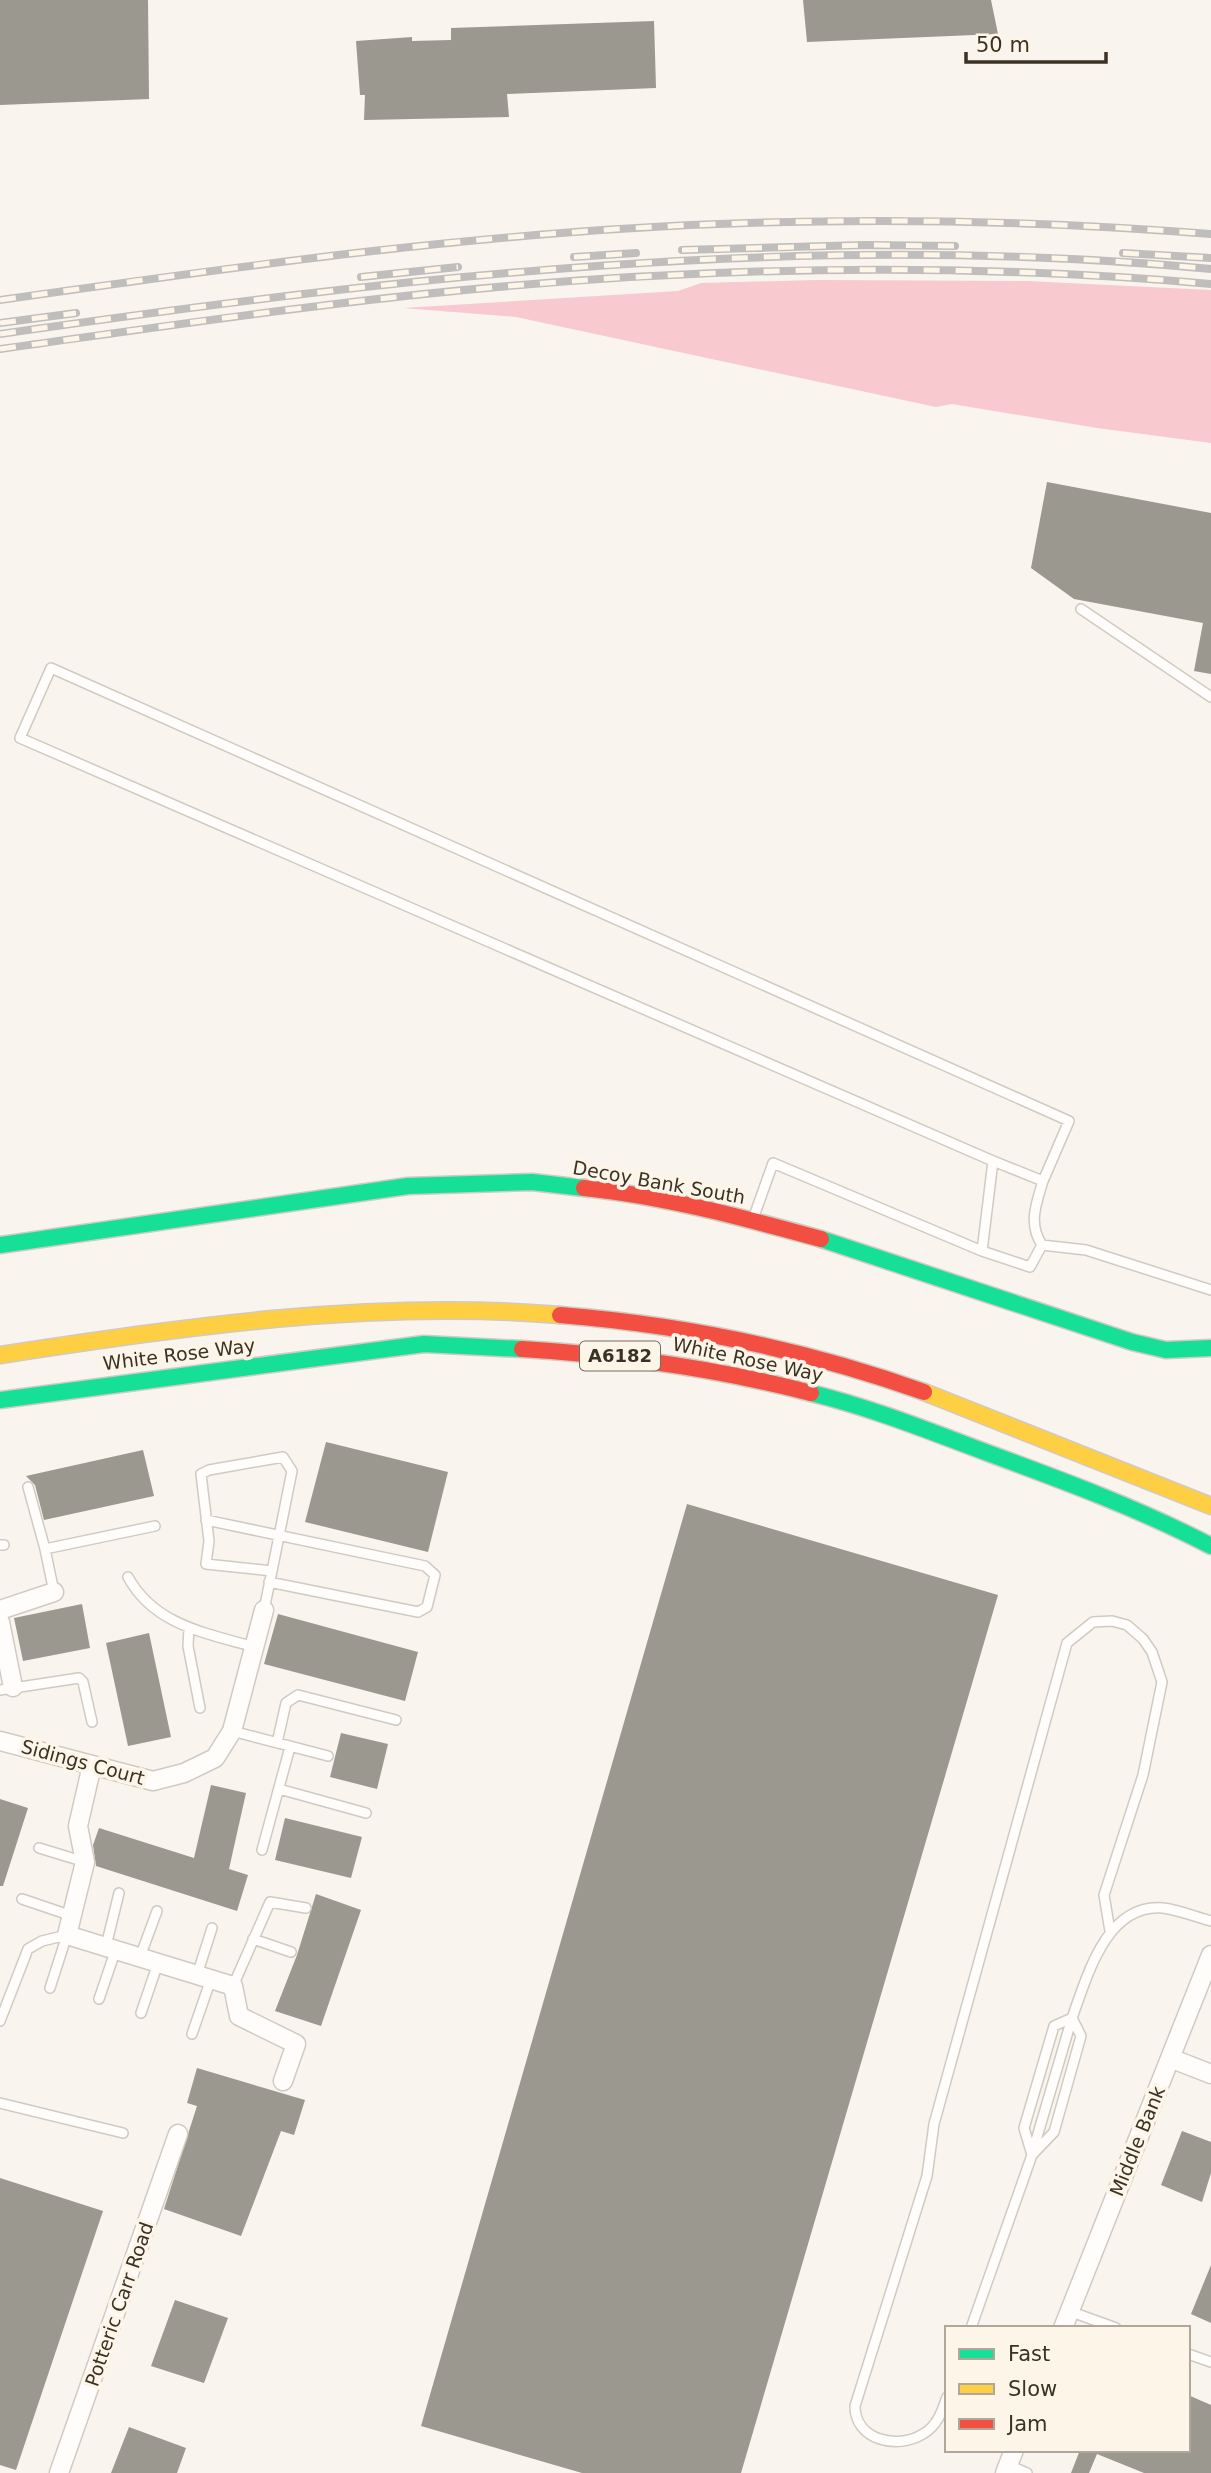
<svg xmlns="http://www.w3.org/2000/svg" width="1211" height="2473" font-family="'DejaVu Sans',sans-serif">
	<rect width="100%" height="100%" fill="#f9f4ee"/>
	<!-- forest -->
	<path fill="#f8c9cf" d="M816 280 1027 281 1211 290V443L1097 428 952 404 936 407 516 317 403 308 678 291 701 283Z"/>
	<!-- building -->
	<path fill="#9a988f" d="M0 0H148L149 99 0 105Z
		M803 0H991L998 34 807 42Z
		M654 21 656 88 507 94 509 117 364 120 365 95H360L356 41 412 37V41L451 40V28Z
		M1047 482 1211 513V674L1194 671 1203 623 1074 599 1031 568Z
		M326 1442 448 1472 428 1552 305 1522Z
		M143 1450 154 1496 44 1520 35 1485 26 1476Z
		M687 1504 998 1595 741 2473H582L421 2426Z
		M82 1604 90 1648 23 1661 14 1618Z
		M278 1614 418 1652 405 1701 264 1664Z
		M149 1633 171 1737 128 1746 106 1643Z
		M341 1733 388 1744 377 1789 330 1777Z
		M211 1785 246 1793 229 1869 248 1875 237 1911 96 1866 93 1845 99 1828 194 1858Z
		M0 1799 28 1808 3 1886H0Z
		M285 1818 362 1837 351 1878 275 1860Z
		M316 1894 361 1910 321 2026 275 2011 297 1955Z
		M197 2068 305 2100 294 2135 281 2131 241 2236 164 2209 197 2106 187 2103Z
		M1182 2131 1211 2142V2173L1202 2202 1161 2185Z
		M0 2178 103 2211 16 2470 0 2465Z
		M1211 2265V2323L1191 2314Z
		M175 2300 228 2318 204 2383 151 2366Z
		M1188 2395 1211 2405V2473H1144L1097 2454 1089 2473H1071L1080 2450H1188Z
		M129 2427 186 2448 177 2473H111Z"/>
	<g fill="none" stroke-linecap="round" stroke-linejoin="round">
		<defs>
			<path id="lane" d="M1081 609 1211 697
				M1043 1181C1036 1204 1028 1224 1042 1245L1086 1250 1211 1290
				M753 1219 773 1163 982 1251 1030 1267 1042 1245
				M982 1251 993 1161 20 738 51 668 1069 1121 1043 1181 993 1161
				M28 1487 45 1549
				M206 1520 425 1566 435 1575 427 1607 418 1612 269 1582
				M0 1545H4
				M128 1577C154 1625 206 1633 254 1647
				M54 1592 45 1549 155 1526
				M264 1610 272 1571 292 1471 283 1457 209 1470 201 1474 209 1541 206 1564 272 1571
				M189 1628 188 1646 200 1708
				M0 1690 79 1678 83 1682 92 1722
				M232 1731 328 1756
				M277 1743 286 1703 298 1695 396 1720
				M279 1789 366 1813
				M39 1848 85 1862
				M262 1850 290 1747
				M22 1899 72 1916
				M253 1939 291 1952
				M106 1946 119 1893
				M140 1957 157 1911
				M197 1975 212 1928
				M233 1986 270 1902 306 1908
				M50 1988 67 1935
				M99 1999 116 1949
				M141 2013 158 1963
				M0 2021 28 1949 42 1941 67 1935
				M192 2034 211 1979
				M0 2103 123 2133
				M1032 2154 1072 2018
				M1032 2155 1054 2132 1081 2036 1072 2018C1087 1977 1106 1903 1163 1908 1179 1910 1196 1917 1211 1921
				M1069 2311 1116 2328
				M971 2328 1032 2155 1024 2128 1054 2026 1072 2018
				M1188 2354 1211 2362
				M947 2397C942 2412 937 2426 923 2434 897 2450 855 2440 855 2406L927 2176 934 2124 1067 1643 1093 1622 1112 1621 1127 1625 1143 1639 1152 1652 1162 1682 1143 1775 1104 1895 1110 1931
				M1008 2465 1027 2473"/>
			<path id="street" d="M0 1610 54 1592
				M0 1622 13 1687
				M0 1741 153 1781 184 1773 215 1758 232 1731 264 1610
				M92 1765 78 1826 85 1862 67 1935 233 1986 239 2016 296 2044 283 2081
				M1170 2058 1211 2074
				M1063 2328 1211 1955
				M59 2473 178 2134
				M1005 2473 1014 2450"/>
			<path id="fast" d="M821 1239 1132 1342 1166 1350 1211 1348
				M0 1245 408 1186 532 1182 584 1188
				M811 1393C872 1408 929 1431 988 1453 1064 1481 1140 1509 1211 1546
				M0 1400 424 1344 522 1349"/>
			<path id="slow" d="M0 1355C185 1327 372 1299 560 1315
				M924 1392 1211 1506"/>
			<path id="jam" d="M584 1188C664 1196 744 1218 821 1239
				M560 1315C684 1325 807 1350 924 1392
				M522 1349C620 1355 715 1368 811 1393"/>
		</defs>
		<!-- lane casing -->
		<use href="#lane" stroke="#d0cac1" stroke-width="12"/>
		<!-- street casing -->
		<use href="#street" stroke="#d0cac1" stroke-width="21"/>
		<!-- fast casing -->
		<use href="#fast" stroke="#d0cac1" stroke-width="19"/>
		<!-- slow casing -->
		<use href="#slow" stroke="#d0cac1" stroke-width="19"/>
		<!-- jam casing -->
		<use href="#jam" stroke="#d0cac1" stroke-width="19"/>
		<!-- lane -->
		<use href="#lane" stroke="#fefdfc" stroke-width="9"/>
		<!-- street -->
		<use href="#street" stroke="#fefdfc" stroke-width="18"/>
		<!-- fast -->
		<use href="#fast" stroke="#16e098" stroke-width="16"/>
		<!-- slow -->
		<use href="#slow" stroke="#ffcf43" stroke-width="16"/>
		<!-- jam -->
		<use href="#jam" stroke="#f24e42" stroke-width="16"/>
		<defs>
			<path id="rail" d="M682 250 865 245 955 246
				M1123 253 1211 258
				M574 257 636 253
				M361 277 458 267
				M0 300C248 265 497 230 747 223 902 218 1057 222 1211 234
				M0 323 76 313
				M0 334C400 277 807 230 1211 269
				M0 349C109 334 218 318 327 305 619 269 917 258 1211 284"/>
		</defs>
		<!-- rail casing -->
		<use href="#rail" stroke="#c0bebd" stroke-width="8"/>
		<!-- rail -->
		<use href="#rail" stroke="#fef5e9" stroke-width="5" stroke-dasharray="16" stroke-linecap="butt"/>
	</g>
	<g text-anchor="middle" stroke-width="7" stroke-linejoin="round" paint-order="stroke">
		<!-- shield labels -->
		<rect fill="#fef5e9" stroke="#766c60" stroke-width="2" x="580" y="1341.5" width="80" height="29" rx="5"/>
		<g font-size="18" font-weight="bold" fill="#3b3226">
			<text x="620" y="1362">A6182</text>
		</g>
		<!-- street labels -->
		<g font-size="19" fill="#3b3226" stroke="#fef5e9">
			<text transform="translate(659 1182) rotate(10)" y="7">Decoy Bank South</text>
			<text transform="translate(179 1354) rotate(-7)" y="7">White Rose Way</text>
			<text transform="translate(748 1359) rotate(12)" y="7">White Rose Way</text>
			<text transform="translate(83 1762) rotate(15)" y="7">Sidings Court</text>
			<text transform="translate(1137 2141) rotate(-68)" y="7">Middle Bank</text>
			<text transform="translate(119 2304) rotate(-71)" y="7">Potteric Carr Road</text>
		</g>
	</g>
	<!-- legend -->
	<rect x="945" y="2326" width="245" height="126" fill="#fef5e9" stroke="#b0a79b" stroke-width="2"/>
	<rect x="959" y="2349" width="35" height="10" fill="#16e098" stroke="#b0a79b" stroke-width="2"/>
	<text x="1008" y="2361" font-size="21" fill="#3b3226">Fast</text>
	<rect x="959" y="2384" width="35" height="10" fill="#ffcf43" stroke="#b0a79b" stroke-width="2"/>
	<text x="1008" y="2396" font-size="21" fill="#3b3226">Slow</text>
	<rect x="959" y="2419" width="35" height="10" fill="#f24e42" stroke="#b0a79b" stroke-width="2"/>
	<text x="1008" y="2431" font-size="21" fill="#3b3226">Jam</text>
	<!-- scale -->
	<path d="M966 52v10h140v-10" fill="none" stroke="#3b3226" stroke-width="3.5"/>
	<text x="976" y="52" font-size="21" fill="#3b3226" stroke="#fef5e9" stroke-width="5" paint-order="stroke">50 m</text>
</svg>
